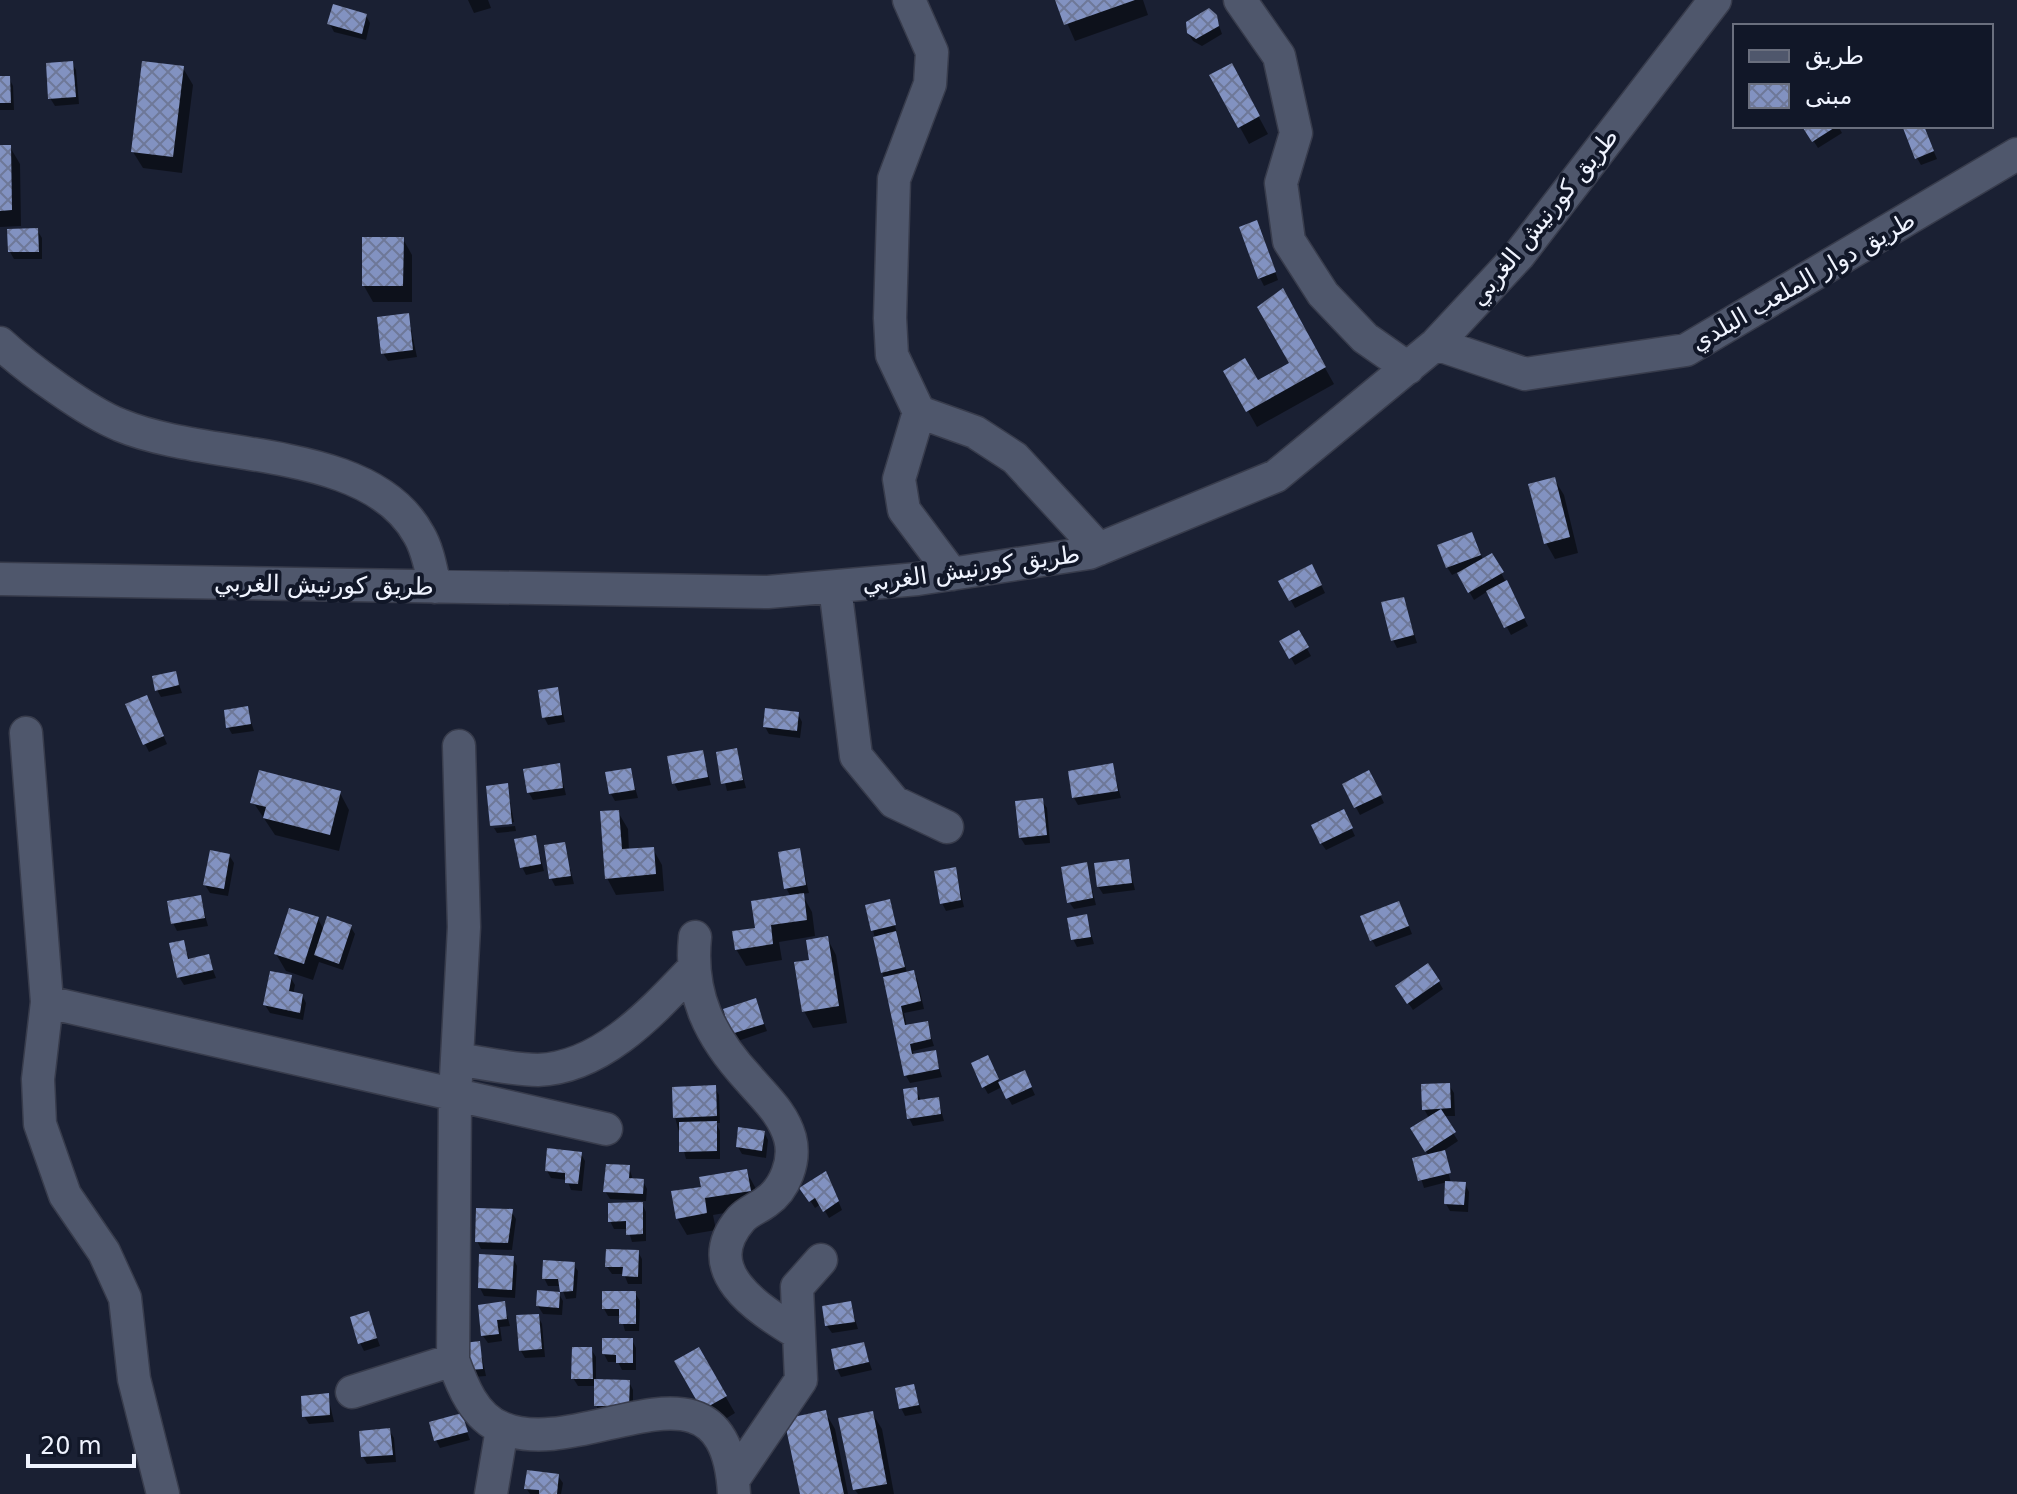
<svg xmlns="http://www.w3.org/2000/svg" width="2017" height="1494" font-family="'DejaVu Sans','Noto Sans Arabic',sans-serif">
	<defs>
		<pattern id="building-cross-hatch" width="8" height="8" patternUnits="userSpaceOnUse" patternTransform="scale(2)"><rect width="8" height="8" fill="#8292c1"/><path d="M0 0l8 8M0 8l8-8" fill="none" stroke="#6e7898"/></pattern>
	</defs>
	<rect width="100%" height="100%" fill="#1a2033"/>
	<!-- shadow -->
	<path fill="#0007" d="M468 0H488L491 8 474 13Z
		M1057 0H1143L1148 15 1075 41Z
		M366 16 370 23 366 40 334 32 330 24Z
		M1216 17 1222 34 1202 46 1193 41 1188 33Z
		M72 63 76 70 79 104 55 106 50 98Z
		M183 68 193 85 182 173 143 168 133 152Z
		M1212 76 1240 82 1268 134 1249 144Z
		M0 78H9L13 86 14 110H0Z
		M1810 126H1838L1842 133 1818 148 1806 129Z
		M1915 126H1923L1937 159 1921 165 1917 158Z
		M0 147H10L20 164 21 226 0 227Z
		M37 230 42 238V259H14L10 252Z
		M1261 230 1278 280 1264 286 1260 278Z
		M403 239 412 255V302H373L364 286Z
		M1282 291 1334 384 1257 427 1226 372 1257 383 1292 364Z
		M408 315 417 357 388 361 383 353Z
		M1554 479 1564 495 1578 553 1555 559 1546 543Z
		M1476 542 1483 560 1492 555 1528 626 1511 635 1488 591 1474 600 1458 572 1452 575 1447 567Z
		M1316 574 1325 593 1295 608 1281 582Z
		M1403 599 1417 643 1397 648 1393 640Z
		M1298 632 1311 656 1295 665 1282 642Z
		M175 673 182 693 161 697 157 690Z
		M557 689 565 722 548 725 544 717Z
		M150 705 167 744 149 752 145 744Z
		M247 709 254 731 232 734 228 727Z
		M798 714 802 722 800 738 769 734 765 727Z
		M736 750 746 788 727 791 718 754Z
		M702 752 711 785 678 791 674 783Z
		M1112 765 1121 798 1078 805 1074 798Z
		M559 766 566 795 533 800 529 793Z
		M630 770 638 798 615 801 611 794Z
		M1373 780 1384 803 1360 815 1344 785Z
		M507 786 514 822 493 826 488 788Z
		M340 793 349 810 339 851 275 835 253 802Z
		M1042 801 1047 808 1050 843 1025 845 1020 837Z
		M618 812 628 829 629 851 653 849 662 865 664 891 616 895 607 878Z
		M1347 819 1355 836 1326 850 1321 843Z
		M515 826 516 831 497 833 494 828Z
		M535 837 544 871 526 875 522 867Z
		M564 844 574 884 555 886 551 878Z
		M799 851 809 893 802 894 812 912 815 936 779 942 782 960 746 966 736 949 791 897 786 888Z
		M229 855 234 863 228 896 210 893 205 885Z
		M1128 861 1135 890 1103 894 1098 886Z
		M1086 865 1096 905 1074 909 1069 902Z
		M955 869 964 907 946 911 942 903Z
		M200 897 208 926 177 931 173 923Z
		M889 902 907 973 913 972 917 979 924 1009 904 1013 907 1027 927 1024 934 1046 913 1051 914 1056 934 1052 942 1077 910 1083 906 1076 873 930Z
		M1403 911 1412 934 1376 947 1372 940Z
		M1086 916 1094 944 1077 947 1073 939Z
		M318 919 324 930 350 926 355 934 343 970 319 962 313 980 286 971 276 954Z
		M827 938 836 955 847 1023 813 1028 804 1011 811 961Z
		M183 942 190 961 208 957 216 978 184 985 179 977Z
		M290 977 295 985 293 994 302 995 306 1003 303 1020 270 1013 265 1005Z
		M1439 982 1443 989 1413 1010 1402 994Z
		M755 1000 767 1031 738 1041 725 1010Z
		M992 1065 1000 1083 1028 1080 1035 1095 1012 1105 1002 1087 988 1094 984 1087Z
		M1449 1085 1454 1093 1455 1116H1443L1458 1141 1443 1151 1451 1183 1465 1184 1469 1192 1468 1212 1450 1211 1446 1204 1447 1182 1424 1188 1415 1159 1429 1156 1413 1129 1429 1118 1424 1109Z
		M714 1087 719 1095 720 1123H716L720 1131V1159H686L675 1117Z
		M916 1089 921 1101 938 1099 944 1121 913 1126 909 1118Z
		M764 1132 768 1140 766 1158 742 1154 738 1147Z
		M581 1154 585 1161 582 1191 571 1190 567 1180 551 1178 547 1171Z
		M629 1167 633 1180 643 1181 647 1189 646 1201 610 1199 605 1191Z
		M746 1171 755 1187 759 1207 713 1215 716 1230 687 1235 677 1218 703 1188Z
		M830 1181 842 1210 829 1218 821 1204 815 1208 802 1188Z
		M642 1204 646 1212V1241L632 1242 628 1229H614L610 1221Z
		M511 1211 516 1219 512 1250 481 1249 477 1241Z
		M638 1252 642 1259V1284H628L624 1274H612L607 1267Z
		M513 1258 517 1266 515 1298 484 1296 480 1288Z
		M573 1264 578 1271 576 1298 566 1299 561 1286H548L544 1278Z
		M635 1293 640 1301 639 1331H625L621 1316H608L604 1309Z
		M559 1294 563 1301 562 1315 543 1314 538 1306Z
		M850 1303 858 1329 832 1333 827 1326Z
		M504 1304 510 1326 500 1327 502 1341 488 1343 483 1336Z
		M368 1314 380 1346 364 1351 360 1343Z
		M538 1316 542 1324 545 1357 525 1358 521 1351Z
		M632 1340 636 1348V1370H622L618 1362H608L604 1354Z
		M479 1343 486 1376 473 1377 469 1370Z
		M863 1344 872 1370 841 1377 837 1369Z
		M591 1349 596 1357V1381L629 1382 633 1390V1413H600L596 1405V1386H578L573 1378Z
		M698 1349 735 1413 714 1426 676 1362Z
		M913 1386 922 1413 905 1416 901 1408Z
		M328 1396 334 1422 309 1424 304 1416Z
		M825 1412 835 1429 848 1494H802Z
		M872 1413 882 1429 894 1494H858L855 1490 841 1419Z
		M461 1416 470 1440 440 1448 436 1440Z
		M389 1430 394 1438 396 1462 367 1464 363 1457Z
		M558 1476 563 1483 561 1494H530L526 1488Z"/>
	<!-- building -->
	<path fill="url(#building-cross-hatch)" d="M1055 0H1135L1064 25Z
		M333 4 367 14 362 34 327 24Z
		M1209 8 1217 15 1219 26 1196 39 1187 33 1186 22Z
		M73 61 76 97 48 99 46 63Z
		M142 61 184 66 173 157 131 152Z
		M1232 63 1260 116 1238 128 1209 75Z
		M0 76H10L11 103H0Z
		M1806 126H1837L1812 142 1803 128Z
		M1909 126H1924L1934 151 1915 159 1903 128Z
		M0 145H11L12 210 0 211Z
		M1257 220 1276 272 1258 279 1239 227Z
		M38 228 39 252H8L7 229Z
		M362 237H404L403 286H362Z
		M1283 288 1326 367 1246 412 1223 371 1245 358 1258 380 1289 363 1257 307Z
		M409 313 413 350 381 354 377 317Z
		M1555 477 1570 537 1544 544 1528 484Z
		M1472 532 1481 555 1446 568 1437 545Z
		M1492 553 1504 572 1468 593 1457 573Z
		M1312 564 1322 585 1289 601 1278 581Z
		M1507 580 1525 618 1504 628 1486 591Z
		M1404 597 1414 635 1391 641 1381 602Z
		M1299 630 1309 647 1289 659 1279 641Z
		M176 671 179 685 155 691 152 676Z
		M558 687 562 715 542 718 538 690Z
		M147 695 164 736 143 745 125 704Z
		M248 706 251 724 226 728 224 710Z
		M765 708 799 712 797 731 763 727Z
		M737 748 743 780 721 784 716 752Z
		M703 750 708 777 672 784 667 756Z
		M560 763 563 788 527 793 523 769Z
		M1113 763 1118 791 1072 798 1068 771Z
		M631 768 635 790 609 794 605 772Z
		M259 770 341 791 330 835 263 818 266 807 250 803Z
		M1369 770 1382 795 1354 808 1342 784Z
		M508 783 512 824 490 826 486 786Z
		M1043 798 1047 835 1019 838 1015 801Z
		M1344 809 1353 828 1320 844 1311 825Z
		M619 810 622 849 654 847 656 874 605 879 600 811Z
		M536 835 541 864 520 868 514 839Z
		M565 842 571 876 549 879 544 845Z
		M800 848 806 885 784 889 778 852Z
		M210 850 230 854 224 889 203 885Z
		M1129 859 1132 883 1097 887 1094 863Z
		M1087 862 1093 898 1067 903 1061 867Z
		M956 867 961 900 940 904 934 871Z
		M804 893 807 920 771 925 773 944 735 950 732 931 755 928 751 901Z
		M201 895 205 918 171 924 167 901Z
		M890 899 896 925 871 931 865 905Z
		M1399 901 1409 926 1370 941 1360 916Z
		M289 908 319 917 304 964 274 954Z
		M1087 914 1091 937 1071 940 1067 918Z
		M327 916 352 925 339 964 314 955Z
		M896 931 905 967 881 973 873 937Z
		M828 936 839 1006 802 1012 794 962 809 960 806 940Z
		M184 940 188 959 209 954 213 970 177 978 169 943Z
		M1428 963 1440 981 1407 1004 1395 986Z
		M914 970 921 1001 901 1006 905 1025 928 1021 931 1039 910 1044 912 1054 936 1050 939 1069 904 1076 883 977Z
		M270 971 292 975 289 991 303 994 300 1013 263 1005Z
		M756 998 764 1024 731 1034 723 1009Z
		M988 1055 999 1079 982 1088 971 1063Z
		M1025 1070 1032 1087 1006 1099 998 1082Z
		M1450 1083 1451 1108 1422 1110 1421 1084Z
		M716 1085 717 1116 673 1118 672 1087Z
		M917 1087 918 1100 939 1097 941 1114 907 1119 903 1089Z
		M1441 1109 1456 1132 1425 1152 1410 1128Z
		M717 1121V1151L679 1152V1122Z
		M738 1127 765 1131 762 1151 736 1147Z
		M547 1148 582 1152 578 1184 565 1183V1173L545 1171Z
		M1445 1150 1451 1173 1418 1181 1412 1158Z
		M606 1164 630 1165 629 1178 644 1179 643 1194 603 1192Z
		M747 1169 751 1191 705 1198 707 1213 676 1219 671 1191 701 1187 699 1177Z
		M826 1171 839 1201 823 1212 815 1198 809 1202 799 1188Z
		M1445 1181 1466 1182 1464 1205 1444 1204Z
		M643 1202V1234L626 1235V1221L608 1222V1203Z
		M476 1208 513 1209 508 1243 475 1242Z
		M606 1249 639 1250 638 1277 622 1276 623 1267H605Z
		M479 1254 514 1256 512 1290 478 1288Z
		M543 1260 575 1262 573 1291 560 1292 558 1279H542Z
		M537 1290 560 1292 559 1308 536 1306Z
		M602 1291H636V1324H619V1309H602Z
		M505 1301 507 1319 497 1320 499 1334 481 1336 478 1305Z
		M851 1301 855 1322 825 1326 822 1306Z
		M369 1311 377 1338 358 1344 350 1317Z
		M539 1314 542 1349 519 1351 516 1315Z
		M602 1338H633V1363H616V1355L602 1354Z
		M480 1341 483 1369 467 1370 464 1343Z
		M864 1342 869 1362 835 1370 831 1349Z
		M572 1347H592L593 1379H571Z
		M699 1347 727 1396 702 1410 674 1361Z
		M594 1379 630 1380 629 1406H594Z
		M914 1384 919 1405 899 1409 895 1388Z
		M329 1393 330 1415 302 1417 301 1396Z
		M826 1410 844 1494H800L784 1419Z
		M873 1411 887 1484 853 1490 838 1418Z
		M462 1413 468 1432 434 1441 429 1422Z
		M390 1428 393 1455 361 1457 359 1431Z
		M527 1470 559 1474 557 1494H539V1490L524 1489Z"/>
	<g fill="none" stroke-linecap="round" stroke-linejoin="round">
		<defs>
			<path id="minor" d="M909 0 932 52 930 84 894 179 890 318 892 355 919 412 899 479 904 510 952 574
				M1240 0 1279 56 1296 133 1281 183 1289 241 1323 294 1365 338 1408 368
				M0 343C27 368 87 412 120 425 208 462 370 444 419 535 428 550 431 570 435 587
				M1436 344 1525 374 1686 350 2017 154
				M919 412 975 432 1015 458 1099 549
				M0 579 768 592 918 579 1089 553 1276 476 1436 344 1519 255 1715 0
				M835 587 856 756 894 802 947 827
				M26 733 47 1002 38 1079 40 1124 65 1195 104 1252 125 1298 134 1379 163 1494
				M459 746 464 927 455 1096 453 1360C462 1385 474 1417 502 1428 585 1463 726 1338 734 1494
				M695 937C689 995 710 1037 749 1079 765 1098 783 1113 790 1138 796 1161 785 1189 766 1202 758 1208 747 1212 741 1219 695 1272 762 1311 799 1334
				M47 1002 606 1129
				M457 1059C483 1063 512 1070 538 1070 601 1068 651 1013 692 970
				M352 1392 453 1360
				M733 1480 801 1380 797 1287 821 1260
				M491 1494 502 1429"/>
		</defs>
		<!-- minor casing -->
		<use href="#minor" stroke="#383c4c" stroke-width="35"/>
		<!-- minor -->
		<use href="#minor" stroke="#4f576c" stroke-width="32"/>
	</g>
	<g text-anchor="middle" stroke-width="8" stroke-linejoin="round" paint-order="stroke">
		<!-- street labels -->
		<g font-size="24" fill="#eff3fe" stroke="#111728">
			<text transform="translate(1544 217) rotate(-51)" y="8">طريق كورنيش الغربي</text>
			<text transform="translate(1803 281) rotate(-30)" y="8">طريق دوار الملعب البلدي</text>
			<text transform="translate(971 569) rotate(-8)" y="8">طريق كورنيش الغربي</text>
			<text transform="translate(324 585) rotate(1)" y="8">طريق كورنيش الغربي</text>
		</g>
	</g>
	<!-- legend -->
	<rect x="1733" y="24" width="260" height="104" fill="#111728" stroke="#6a6f7e" stroke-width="2"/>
	<rect x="1749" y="50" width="40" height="12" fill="#4f576c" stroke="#6a6f7e" stroke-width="2"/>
	<text x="1805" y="64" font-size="24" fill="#eff3fe">طريق</text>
	<rect x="1749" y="84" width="40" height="24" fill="url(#building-cross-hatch)" stroke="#6a6f7e" stroke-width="2"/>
	<text x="1805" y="104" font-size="24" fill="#eff3fe">مبنى</text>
	<!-- scale -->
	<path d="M28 1454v12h106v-12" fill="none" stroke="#eff3fe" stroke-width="4"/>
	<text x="40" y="1454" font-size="24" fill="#eff3fe" stroke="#111728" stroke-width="6" paint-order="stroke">20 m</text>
</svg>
